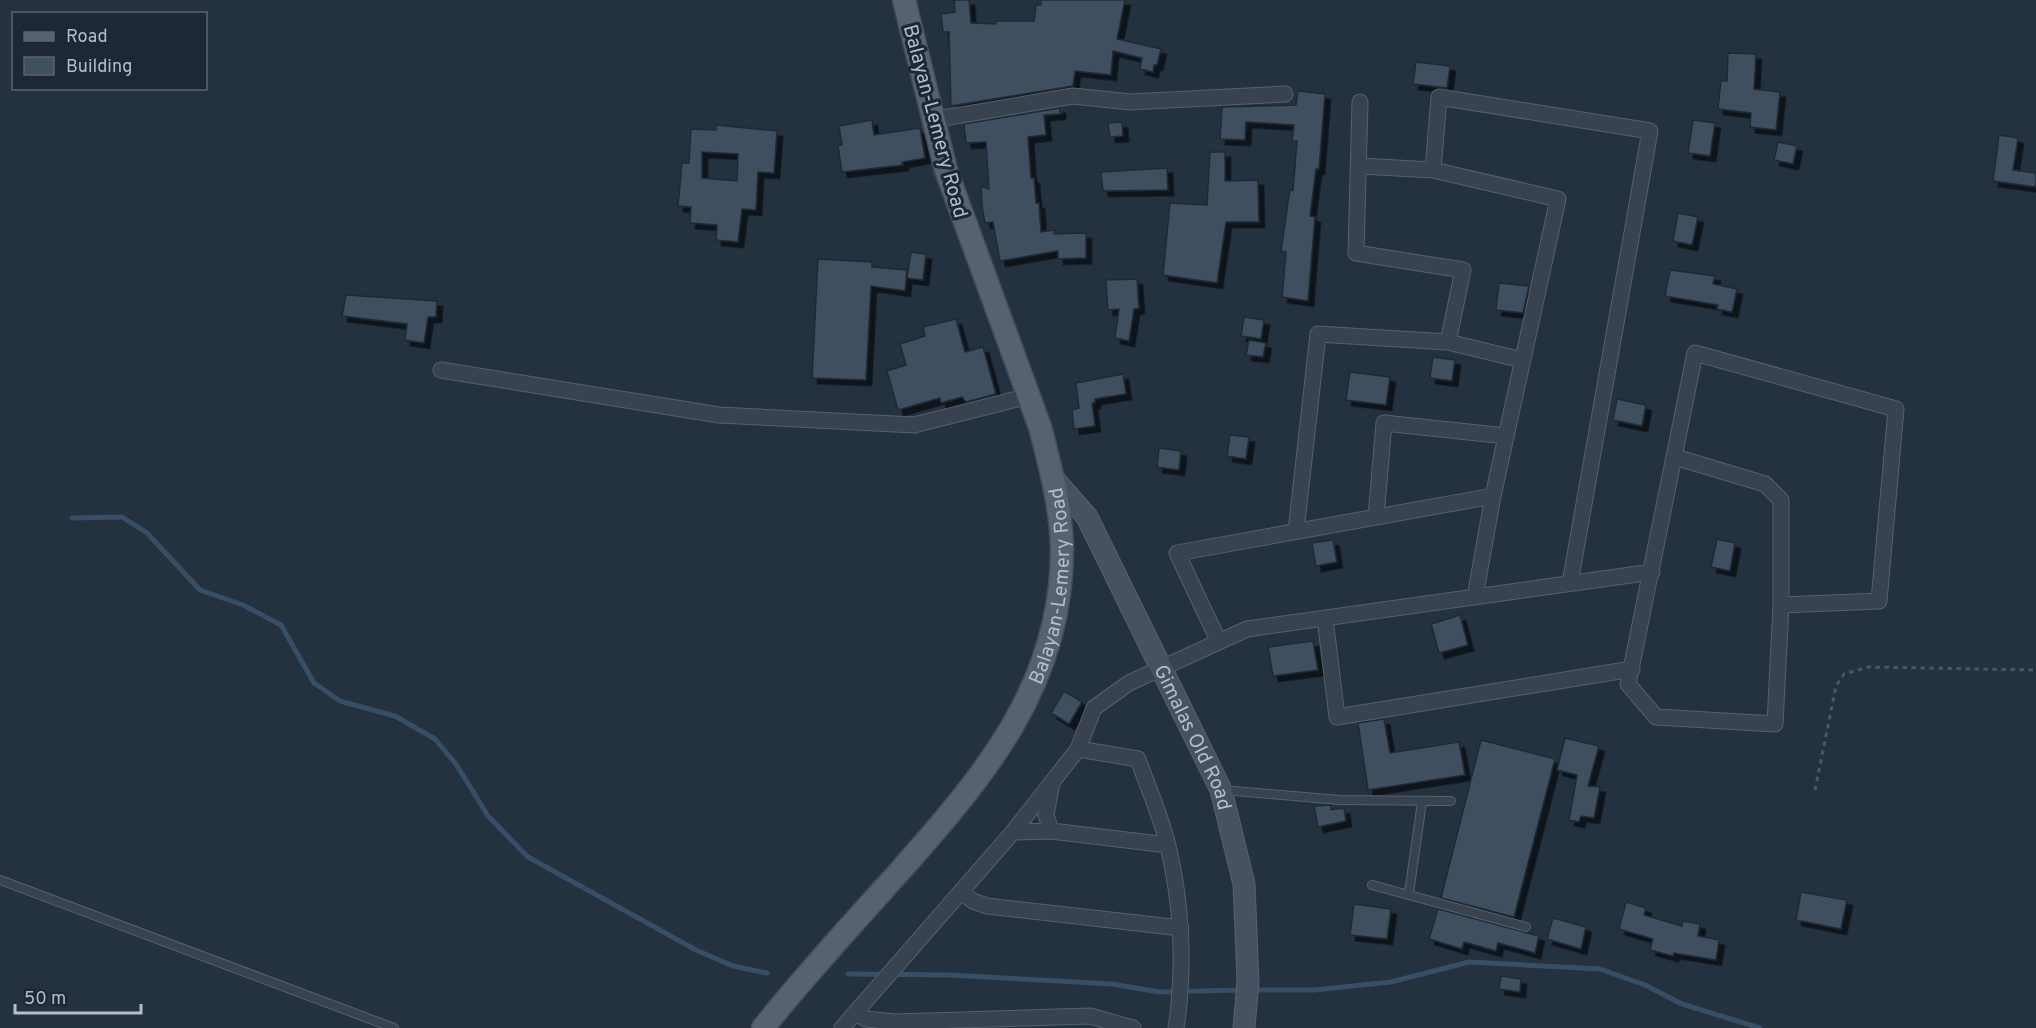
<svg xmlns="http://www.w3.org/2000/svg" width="2036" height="1028" font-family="Overpass,sans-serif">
	<defs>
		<filter id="shadow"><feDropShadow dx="5.5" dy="5.5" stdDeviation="0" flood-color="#0009"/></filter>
	</defs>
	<rect width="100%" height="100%" fill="#24313f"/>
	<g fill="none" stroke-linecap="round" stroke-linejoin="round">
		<!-- stream -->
		<path stroke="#374e67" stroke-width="5" d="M72 518 122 517 147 533 200 590 243 605 281 625 314 683 340 701 395 716 435 739 456 764 488 816 528 857 696 950 733 966 767 973
			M848 974 949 975 1112 984 1159 992 1242 990
			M1251 990H1314L1391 982 1469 962 1600 969 1645 985 1682 1004 1760 1028"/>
	</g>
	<!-- building -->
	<path fill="#3f505e" stroke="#1f2a36" stroke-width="1.5" fill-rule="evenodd" filter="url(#shadow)" d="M954 0H969L971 23 996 24V21H1034L1036 5H1041V0H1125L1117 39 1161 49 1157 65H1154L1153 72 1140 69 1142 58 1113 51 1111 75 1075 71 1073 86 951 106 949 32H943L941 14 955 12Z
		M1728 53 1756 54 1754 89 1780 92 1776 130 1750 127 1751 113 1718 109 1721 81H1727Z
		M1416 62 1450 66 1447 88 1413 84Z
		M1298 91 1325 94 1319 169H1316L1310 216 1315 217 1308 301 1282 297 1286 252 1281 251 1290 189 1293 190 1297 141H1292L1294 125 1246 122 1245 140 1220 139 1222 107 1296 105Z
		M1060 108V114L1044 115 1046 135 1028 137 1031 178H1034L1036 203H1039L1041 232 1054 230V234L1086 233V258L1058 259V251L1000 261 993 222 985 223 982 206 981 186 989 189 986 142 966 143 964 124Z
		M872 120 874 135 920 128 925 158 902 162 903 165 842 172 838 146 842 145 839 126Z
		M1693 120 1715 123 1710 156 1688 153Z
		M1122 122 1123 136 1110 137 1108 123Z
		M716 125 777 131 774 173 758 172 756 210 742 209 738 242 716 240 717 225 690 223 691 207 678 206 682 163H689L691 129 716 130ZM702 152 738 154 737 181 702 178Z
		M1999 135 2018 138 2013 170 2036 173V187L1993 181Z
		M1778 142 1797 146 1793 164 1774 160Z
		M1210 152H1225V181L1258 180 1259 222H1226L1217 283 1163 275 1170 203 1207 205Z
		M1167 168 1168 190 1103 191 1101 172Z
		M1678 213 1698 217 1692 245 1673 241Z
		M911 252 926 254 923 280 907 278Z
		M818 259 872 262V267L907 270 905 291 871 286 866 380 812 378Z
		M1670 270 1715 276 1713 284 1737 289 1732 312 1717 309 1718 305 1665 296Z
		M1137 279 1139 308 1134 309 1129 341 1115 338 1119 309 1108 310 1106 280Z
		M1499 283 1529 286 1523 313 1496 310Z
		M346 295 437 301 436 317H428L424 343 405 340 407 324 342 316Z
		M1244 317 1264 320 1261 339 1241 336Z
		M956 319 965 352 983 347 996 394 966 402 962 397 941 403 940 398 898 410 887 371 906 365 900 344 925 336 923 327Z
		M1249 340 1266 343 1263 357 1246 355Z
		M1433 357 1455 360 1452 381 1430 378Z
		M1350 372 1390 377 1386 405 1346 400Z
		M1123 374 1126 394 1095 399V403H1092L1095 426 1074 429 1072 410 1079 408 1076 383Z
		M1617 399 1646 405 1642 426 1613 420Z
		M1230 435 1249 437 1246 459 1227 456Z
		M1159 448 1181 451 1179 470 1157 467Z
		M1717 539 1735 543 1730 571 1711 567Z
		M1333 540 1337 562 1316 566 1312 543Z
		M1460 615 1468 645 1439 653 1431 624Z
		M1313 641 1318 670 1273 676 1268 647Z
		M1064 691 1082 702 1069 724 1051 713Z
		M1384 719 1390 753 1459 742 1465 775 1368 790 1358 723Z
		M1565 738 1599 746 1588 786 1600 787 1594 818 1581 816 1579 822 1569 820 1577 775 1557 770Z
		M1481 740 1555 759 1514 917 1441 898Z
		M1331 805V810L1344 808 1346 821 1318 827 1314 806Z
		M1801 892 1847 900 1841 929 1796 920Z
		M1626 902 1646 908 1644 915 1682 926 1683 921 1700 924 1698 936 1719 940 1716 960 1674 953 1673 956 1650 950 1653 939 1619 929Z
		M1354 904 1391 909 1387 939 1350 935Z
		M1438 909 1539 936 1535 953 1498 943 1496 951 1464 942 1462 949 1429 939Z
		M1553 918 1586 927 1581 949 1547 939Z
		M1501 976 1521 979 1520 992 1499 989Z"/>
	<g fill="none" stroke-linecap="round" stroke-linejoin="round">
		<defs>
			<path id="lane" d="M1223 790 1340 800 1451 801
				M0 880 394 1028
				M1372 885 1526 927
				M1409 893 1422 802"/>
			<path id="street" d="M1360 102 1356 253 1463 270 1448 342
				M932 120 1073 96 1130 102 1285 94
				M1360 166 1433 170 1558 199 1493 496 1475 597
				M1433 170 1439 97 1650 131 1570 583
				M1695 353 1896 409 1879 601 1781 605 1775 724 1656 717 1628 684Z
				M441 370 719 415 914 425 1029 396
				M1675 457 1765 484 1781 500V605
				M1376 517 1384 423 1506 436
				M1296 531 1318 334 1448 342 1522 360
				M1325 618 1337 717 1632 669
				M1219 642 1177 553 1493 496
				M1078 749 1138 759C1148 788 1161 816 1168 846 1182 904 1185 969 1176 1028
				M1051 788 1046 815 1051 831
				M1013 832 1051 831 1168 845
				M961 892 973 901 987 906 1181 928
				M855 1013 866 1019 894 1022 1090 1016 1133 1028
				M842 1028 1013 832 1078 749 1094 708 1129 683 1247 629 1652 572"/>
			<g id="secondary">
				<path id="s1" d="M1052 477 1087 517 1221 790 1244 884 1248 981 1244 1028"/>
			</g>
			<g id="primary">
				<path id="s2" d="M763 1028C806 974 854 922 900 871 985 775 1063 684 1062 547 1061 507 1050 465 1040 427L946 170 904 0"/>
			</g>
		</defs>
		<!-- lane casing -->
		<use href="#lane" stroke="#56616d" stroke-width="10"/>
		<!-- street casing -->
		<use href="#street" stroke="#56616d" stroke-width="17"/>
		<!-- secondary casing -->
		<use href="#secondary" stroke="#56616d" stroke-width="23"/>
		<!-- primary casing -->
		<use href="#primary" stroke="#414c58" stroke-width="25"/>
		<!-- path -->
		<path stroke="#445c5d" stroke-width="3" stroke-dasharray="4.5 4.5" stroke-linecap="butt" d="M1815 790 1836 686 1844 674 1868 667 2036 670"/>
		<!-- lane -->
		<use href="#lane" stroke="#38434f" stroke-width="8"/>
		<!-- street -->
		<use href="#street" stroke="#38434f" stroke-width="15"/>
		<!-- secondary -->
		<use href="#secondary" stroke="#465262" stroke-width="21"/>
		<!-- primary -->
		<use href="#primary" stroke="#56626f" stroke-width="22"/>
	</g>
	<g text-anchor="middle" stroke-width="6" stroke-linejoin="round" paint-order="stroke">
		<!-- street labels -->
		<g font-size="20" fill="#b4beca" stroke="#1d2834">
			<text transform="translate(936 121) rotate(75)" y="7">Balayan-Lemery Road</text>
			<text dy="7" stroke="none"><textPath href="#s2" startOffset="540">Balayan-Lemery Road</textPath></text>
			<text dy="7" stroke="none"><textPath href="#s1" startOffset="298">Gimalas Old Road</textPath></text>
		</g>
	</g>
	<!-- legend -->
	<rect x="12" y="12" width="195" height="78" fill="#1d2834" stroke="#596470" stroke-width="1.5"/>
	<rect x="24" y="32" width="30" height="9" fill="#56626f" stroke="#596470" stroke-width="1.5"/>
	<text x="66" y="42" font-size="18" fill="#b4beca">Road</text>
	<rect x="24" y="57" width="30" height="18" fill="#3f505e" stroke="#596470" stroke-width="1.5"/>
	<text x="66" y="72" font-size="18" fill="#b4beca">Building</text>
	<!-- scale -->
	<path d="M15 1004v9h126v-9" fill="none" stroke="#b4beca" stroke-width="3"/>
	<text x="24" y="1004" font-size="18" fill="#b4beca" stroke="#1d2834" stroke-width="4.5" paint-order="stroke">50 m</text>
</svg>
